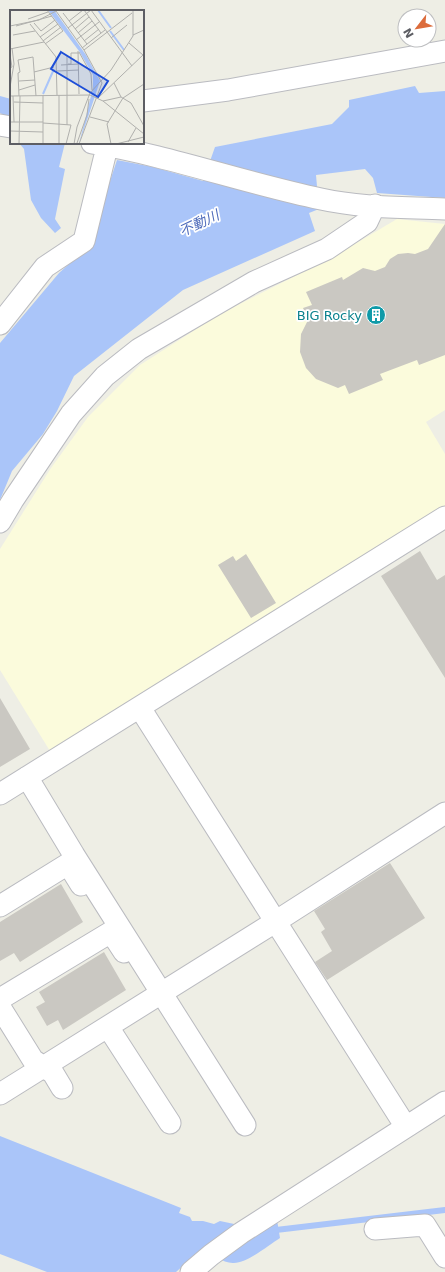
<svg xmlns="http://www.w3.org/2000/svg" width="445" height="1272" font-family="'DejaVu Sans','Noto Sans JP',sans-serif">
	<rect width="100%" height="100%" fill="#eeeee5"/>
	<!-- commercial -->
	<path fill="#fbfbdc" d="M397 219 445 224V410L426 422 445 454V508L50 751 0 670V549L51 468 88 417 140 365 220 314 333 257Z"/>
	<!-- water -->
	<path fill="#aac5f9" d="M415 86 419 93 445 91V198L377 193 373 178 365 169 316 175 319 209 309 213 315 231 183 290 74 376 57 411 43 434 12 471 0 500V343L59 273 88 247 117 160 153 167 203 181 215 147 332 124 349 107V100Z
		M0 96 11 99V127L8 117 0 113Z
		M19 143H65L59 167 65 169 55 219 61 228 55 233 41 218 31 200 24 149Z
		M0 1136 181 1208 179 1213 190 1217 192 1221H203L214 1224 220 1221 239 1225 277 1220 280 1238C269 1245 247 1263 234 1263 224 1264 211 1253 203 1248L176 1272H47L0 1254Z"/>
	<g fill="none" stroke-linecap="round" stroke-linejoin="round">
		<!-- stream -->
		<path stroke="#aac5f9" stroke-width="6" d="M272 1232 276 1230 445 1210"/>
	</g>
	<!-- building -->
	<path fill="#cac8c2" d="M445 224V355L419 365 417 360 380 374 383 380 349 394 345 385 338 388 316 379 306 368 300 352 301 334 308 320 303 308 312 305 306 292 342 277 343 280 363 268 375 271 385 267 390 259 398 254 408 253 415 254 428 249Z
		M420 551 437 580 445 575V678L381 576Z
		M246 554 276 603 251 618 218 565 233 556 236 561Z
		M0 698 30 749 0 767Z
		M390 863 425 918 327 980 315 962 332 951 321 932 325 929 314 911Z
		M61 884 83 922 20 962 14 953 0 961V922Z
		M104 952 126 990 63 1030 58 1020 47 1026 36 1007 45 1002 39 992Z"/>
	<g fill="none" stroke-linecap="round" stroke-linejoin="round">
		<defs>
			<path id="street" d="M143 101 228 90 445 51
				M0 125 11 127
				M92 143C170 156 244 183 321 199 361 208 404 207 445 209
				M0 324 45 267 84 241 108 143
				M0 522 13 500 71 414 105 376 139 349 254 282 327 249 367 222 375 205
				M140 708 406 1127
				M27 777 74 855 245 1125
				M0 794 445 517
				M0 906 68 864 81 885
				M0 999 111 932 124 952
				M0 1007 33 1060 53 1073 62 1088
				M108 1027 170 1123
				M0 1094 275 922 445 813
				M375 1229 425 1225 445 1257
				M191 1272 211 1255 241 1233 445 1102"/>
		</defs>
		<!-- street casing -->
		<use href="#street" stroke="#babbc0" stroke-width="23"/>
		<!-- street -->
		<use href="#street" stroke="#fff" stroke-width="21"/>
	</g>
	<!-- icons -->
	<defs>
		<symbol id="building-disc" viewBox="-11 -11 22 22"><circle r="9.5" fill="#0f9aa8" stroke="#fff"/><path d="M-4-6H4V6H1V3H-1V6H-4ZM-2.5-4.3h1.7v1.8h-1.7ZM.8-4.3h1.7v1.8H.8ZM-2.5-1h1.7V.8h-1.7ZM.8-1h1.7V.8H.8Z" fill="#fff"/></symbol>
	</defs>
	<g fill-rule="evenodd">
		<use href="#building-disc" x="365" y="304" width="22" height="22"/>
	</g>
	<g text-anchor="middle" stroke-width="3.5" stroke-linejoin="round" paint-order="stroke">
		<!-- culture labels -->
		<g font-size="13" fill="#0d838f" stroke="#fff" text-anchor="end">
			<text x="362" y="320">BIG Rocky</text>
		</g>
		<!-- water labels -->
		<g font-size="14" font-style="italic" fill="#4e6bbb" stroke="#fff">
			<text transform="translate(199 223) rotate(-25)" y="5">不動川</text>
		</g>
	</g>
	<!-- overview -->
	<g transform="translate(10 10)">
		<rect width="134" height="134" fill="#eeeee5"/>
		<path d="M38 0H44L76 45 90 71 69 134 83 78V65L69 41Z" fill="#aac5f9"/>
		<path fill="none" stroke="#aac5f9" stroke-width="2" d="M88 0 101 18M100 21 114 40M33 84 44 59"/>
		<path fill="none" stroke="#b0b0ad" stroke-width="1" d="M74 0 91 23M81 0 122 56M46 1 74 40 92 73 69 134M53 3 77 34M18 9 38 2M59 11 73 0M24 13 31 21 45 10M20 14 46 47 47 85M0 16 29 10 48 0M6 16 42 6M58 18 81 0M65 19 79 7M68 23 82 11M3 25 25 21M123 25 134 20M30 27 48 14M101 28 117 15M66 30 89 12M33 31 51 17M74 31 89 19M119 33 133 45M35 34 53 21 37 0M72 38 95 20M0 39 34 32M74 40 122 3M68 41 69 84M69 42 81 64 82 80M0 45 2 57 0 58M57 45V115M58 54H61V43H69M51 55 69 54M47 61 69 60M24 62 44 57M9 71 25 70M104 73 111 87M0 77 4 54 2 38M9 80 25 75M0 86 80 85 93 91 134 124M3 86 4 112M9 86 8 63 10 62 8 50 23 47 26 86M88 88 134 44M113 88 134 74M93 91 111 87 121 93 134 116M4 92 33 93M80 107 99 112M0 112H33M33 113 61 115 56 134M0 121 33 122M118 132 126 118M67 133 77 105 79 89M9 134 10 86M33 134V85M49 134V85M64 134 67 117 80 83 101 60 123 26V0M101 134 97 114 113 88M106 134 134 127"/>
		<path fill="#1d4ed8" fill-opacity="0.15" stroke="#1d4ed8" stroke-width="2" d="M51 42 98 71 88 87 41 59Z"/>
		<rect width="134" height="134" fill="none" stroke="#5d5e64" stroke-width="2"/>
	</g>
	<!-- north arrow -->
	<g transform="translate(417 28) rotate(239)"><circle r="19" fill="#ffffff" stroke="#bebfc1"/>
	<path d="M0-3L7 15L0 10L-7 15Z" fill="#dc6c3c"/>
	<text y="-6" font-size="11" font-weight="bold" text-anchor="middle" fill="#5d5e64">N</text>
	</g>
</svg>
